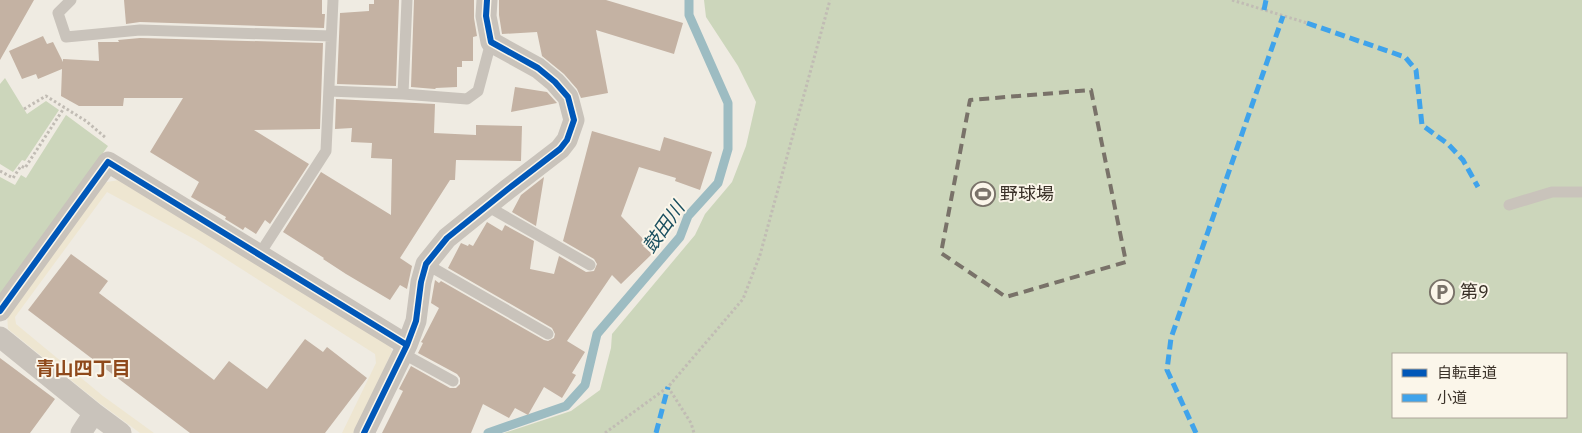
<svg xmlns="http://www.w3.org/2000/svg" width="1582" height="433" font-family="'IBM Plex Sans','Noto Sans JP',sans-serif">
	<rect width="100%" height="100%" fill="#efebe2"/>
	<!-- green -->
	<path fill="#ccd6bb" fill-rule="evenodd" d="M704 0H1582V433H504L571 411 600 390 611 348 612 334 695 235 705 214 732 182 746 146 756 102 738 66 706 17ZM1393 354H1566V417H1393Z
		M5 78 27 114 46 101 59 110 25 161 22 160 13 172 0 164V84Z
		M66 115 108 146 0 298V177L15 185 21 175 26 178Z"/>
	<!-- plaza -->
	<path fill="#eee6d1" d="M119 180 390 345 392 351 355 433H342L376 363 375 354 196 240 107 192 15 317 16 324 103 396 154 433H140L98 402 8 329 7 314 101 183Z"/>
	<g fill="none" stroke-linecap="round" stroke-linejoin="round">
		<!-- stream -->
		<path stroke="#9dbcc2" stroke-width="9" d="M488 433 566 406 585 385 597 334 680 237 688 216 718 183 728 149V103L689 15V0"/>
	</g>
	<!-- building -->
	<path fill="#c4b2a3" d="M0 0H34L0 60Z
		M124 0H322V14H325L324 28 140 22 126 24Z
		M374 0H399L396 86 337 84 340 13 369 11V4H374Z
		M414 0H474V18L477 36 473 37V61H462V67H457V87L436 88 435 89 411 87Z
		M499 0H606L683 23 674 54 596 30 608 93 581 98 577 89 564 74 542 56 537 32 502 34 499 15Z
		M43 36 47 44 53 42 63 62V59L99 61 98 42H119L118 40 140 38 323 43 320 129 254 130 309 164 270 224 265 220 256 234 245 227 243 230 225 219 226 217 191 197 199 182 150 152 183 98H124L123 106H79L61 96 62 69 38 79 36 74 22 79 9 51Z
		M515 87 547 92 557 103 511 112Z
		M336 99 435 104 434 133 476 135V125L522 126 521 161 456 160 455 180H450L400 258 412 266 407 289 400 285 390 300 346 274 323 259 324 258 283 232 321 172 391 215 392 159 371 158 372 143 351 142 352 128 335 129Z
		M592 131 660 151 664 137 712 152 700 190 675 181 676 178 639 167 621 216 647 243 643 246 652 254 621 284 612 275 567 341 585 352 572 373 576 375 562 398 544 387 528 415 515 408 509 418 483 404 471 433H382L403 391 399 389 411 366 450 388H456L460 384V378L457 374 418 353 423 343 421 342 423 339 439 308 431 303 435 280 439 283 441 281 544 340 548 341 554 338 555 334 552 328 448 268 461 243 468 246 469 244 473 246 487 222 502 231 505 225 534 241 530 269 554 274 559 256 586 272 594 271 597 264 594 259 563 241Z
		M544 177 536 226 512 212 521 195Z
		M71 254 108 281 99 293 214 380 229 361 267 389 305 339 323 352 327 347 367 378 325 433H190L28 310Z
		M0 358 55 399 30 433H0Z"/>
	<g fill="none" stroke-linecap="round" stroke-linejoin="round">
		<!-- path -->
		<path stroke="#c1bcb4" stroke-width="3" stroke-dasharray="2.5 2.5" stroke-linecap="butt" d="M1232 0 1307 23
			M24 109 46 96 86 121 106 138
			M0 171 13 178 21 166 25 168 64 108
			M668 387 691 423 694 433
			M605 433 668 387 743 299 760 255 830 0"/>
		<!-- service -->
		<path stroke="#c9c3bb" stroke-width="11" d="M71 0 58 13 66 37 140 30 331 36
			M329 91 403 94 467 99 478 91 491 42
			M403 94 407 0
			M1509 205 1552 192H1582
			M487 206 590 265
			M259 255 326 151 333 0
			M426 264 548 334
			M402 353 453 381"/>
		<!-- minor -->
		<path stroke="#c9c3bb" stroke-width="21" d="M0 311 108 162 407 345 364 433
			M0 337 94 413 81 433
			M407 345 416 321 421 282 426 264 447 238 508 189 560 149 567 140 574 120 568 97 555 82 538 68 491 42 486 16 487 0
			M94 413 121 433"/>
		<!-- quiet -->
		<path stroke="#3fa3eb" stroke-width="5" stroke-dasharray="10 5" stroke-linecap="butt" d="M1264 10 1266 0
			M1307 23 1405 57 1416 70 1422 125 1448 144 1463 160 1478 187
			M656 433 668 387
			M1196 433 1167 370 1171 338 1283 16"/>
		<defs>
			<path id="cycleway" d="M0 311 108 162 407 345 364 433
				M407 345 416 321 421 282 426 264 447 238 508 189 560 149 567 140 574 120 568 97 555 82 538 68 491 42 486 16 487 0"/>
		</defs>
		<!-- cycleway casing -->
		<use href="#cycleway" stroke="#fbf6ea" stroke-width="9"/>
		<!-- cycleway -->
		<use href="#cycleway" stroke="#0057b8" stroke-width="6"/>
	</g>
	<!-- marked area -->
	<path fill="none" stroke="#797269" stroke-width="4" stroke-dasharray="10 6" stroke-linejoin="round" d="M1091 90 1126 262 1006 297 941 253 970 100Z"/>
	<!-- icons -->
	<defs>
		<symbol id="stadium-ring" viewBox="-11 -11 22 22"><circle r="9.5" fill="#fbf6ea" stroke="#797269" stroke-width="1.5"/><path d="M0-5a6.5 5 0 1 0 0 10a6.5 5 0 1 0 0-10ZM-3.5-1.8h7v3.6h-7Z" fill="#797269"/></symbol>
		<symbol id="parking-ring" viewBox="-11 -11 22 22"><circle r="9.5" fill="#fbf6ea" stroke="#797269" stroke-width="1.5"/><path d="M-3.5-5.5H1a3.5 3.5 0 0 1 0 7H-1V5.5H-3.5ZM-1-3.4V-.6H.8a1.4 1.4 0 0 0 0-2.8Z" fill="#797269"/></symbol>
	</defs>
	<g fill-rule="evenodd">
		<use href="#stadium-ring" x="969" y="180" width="28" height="28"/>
		<use href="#parking-ring" x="1428" y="278" width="28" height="28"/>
	</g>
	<g text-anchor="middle" stroke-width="4" stroke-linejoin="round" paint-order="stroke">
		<!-- poi labels -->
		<g font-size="18" fill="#3a3128" stroke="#fbf6ea" text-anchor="start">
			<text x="1000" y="200">野球場</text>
			<text x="1460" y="298">第9</text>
		</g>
		<!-- water labels -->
		<g font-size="19" font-style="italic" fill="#1a4f5f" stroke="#fbf6ea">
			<text transform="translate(663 227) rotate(-55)" y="7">鼓田川</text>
		</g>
		<!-- neighbourhood labels -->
		<g font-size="19" font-weight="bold" fill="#8f491b" stroke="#fbf6ea">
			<text x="83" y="375">青山四丁目</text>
		</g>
	</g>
	<!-- legend -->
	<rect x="1392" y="353" width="175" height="65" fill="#fbf6ea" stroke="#aea79c"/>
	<rect x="1402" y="369" width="25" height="8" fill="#0057b8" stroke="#aea79c"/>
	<text x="1437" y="378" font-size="15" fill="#3a3128">自転車道</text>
	<rect x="1402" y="394" width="25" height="8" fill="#3fa3eb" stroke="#aea79c"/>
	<text x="1437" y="403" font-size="15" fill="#3a3128">小道</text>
</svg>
